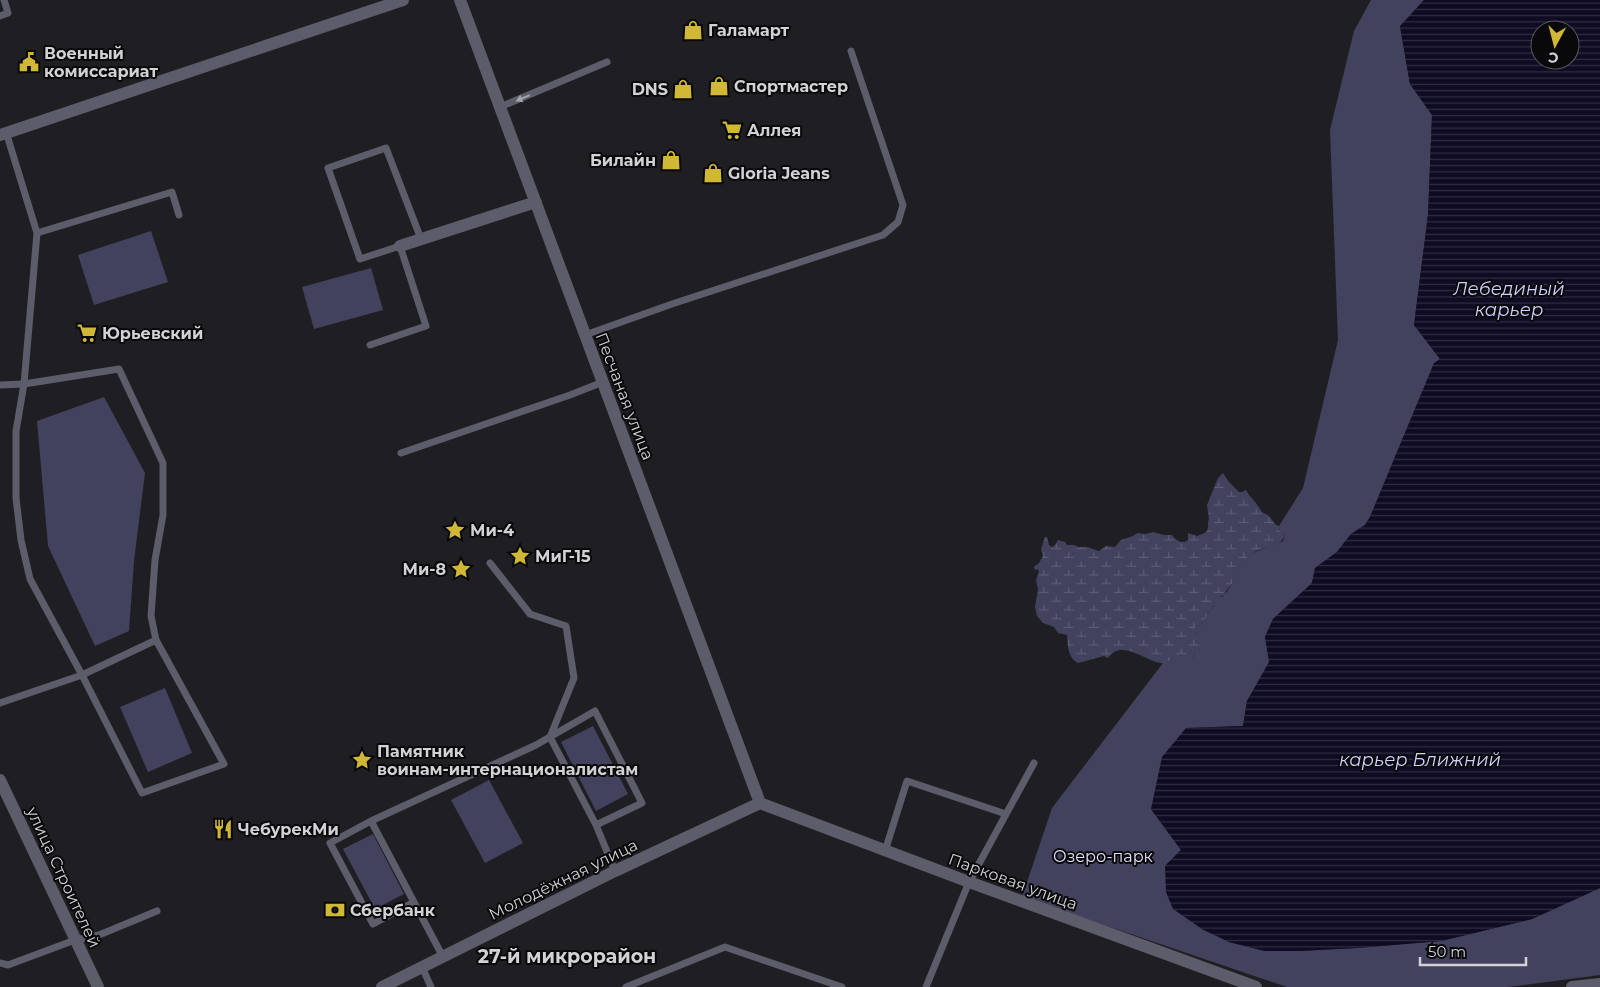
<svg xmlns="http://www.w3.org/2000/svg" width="1600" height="987" font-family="Montserrat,sans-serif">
	<defs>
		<pattern id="wetland-marsh" width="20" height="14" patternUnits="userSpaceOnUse" patternTransform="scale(1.25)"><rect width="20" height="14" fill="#42415e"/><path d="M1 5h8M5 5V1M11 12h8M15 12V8" fill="none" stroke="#5c5c74"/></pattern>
		<pattern id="water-rules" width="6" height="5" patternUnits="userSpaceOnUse" patternTransform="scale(1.25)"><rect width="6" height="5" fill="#0e0b23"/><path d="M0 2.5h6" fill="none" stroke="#302e42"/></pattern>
	</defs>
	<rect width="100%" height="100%" fill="#1f1f23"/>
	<!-- wetland -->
	<path fill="url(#wetland-marsh)" d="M1223 473 1228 481 1239 492H1242L1246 490 1249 495 1256 503 1262 512 1269 516 1276 525 1279 526 1280 531 1285 535C1280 548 1265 546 1254 552 1247 556 1244 564 1239 570 1235 575 1232 577 1232 584L1226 591 1225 595 1219 597 1215 605 1209 612 1205 621 1195 628 1196 634 1200 635V649L1195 653 1192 658C1187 658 1181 658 1176 659 1171 659 1167 664 1161 663 1145 661 1121 638 1108 658L1104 656 1078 663C1067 657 1068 645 1067 635L1058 633 1054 627 1043 623 1037 616 1035 607 1038 589 1036 580 1039 571 1037 569 1035 570 1034 567 1039 563 1043 556 1041 549 1045 537H1047L1049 545 1052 547 1055 545 1058 540 1065 542 1067 545H1074L1078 547H1087L1099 551 1106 546 1115 547 1121 540 1133 536 1137 533 1146 534 1153 532 1164 535H1172C1175 540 1183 545 1188 540V533L1197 536C1208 532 1208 532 1208 522L1209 519 1207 505 1218 478Z"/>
	<!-- green -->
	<path fill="#42415e" d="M1371 0H1424L1400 27 1410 84 1432 115 1428 215 1414 325 1440 359 1434 364 1370 517 1365 525 1351 534 1337 552 1315 568 1312 583 1273 619 1265 637 1270 662 1247 701 1243 726 1186 728 1151 809 1181 850 1165 866 1202 929 1229 942 1265 951H1298L1357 948 1441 941 1532 919 1600 888V975L1508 987H1287L1022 897 1052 808 1163 663 1176 658H1192L1197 650 1200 649V636L1194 632 1195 628 1205 621 1209 612 1215 605 1214 598 1216 596 1222 597C1226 594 1229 588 1232 584V578L1250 554 1283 541 1285 535 1280 531 1279 526 1303 488 1338 340 1330 130 1354 31Z
		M151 231 168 282 94 305 78 255Z
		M371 268 383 310 314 329 302 287Z
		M104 397 145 473 134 561 129 631 95 646 48 546 37 421Z
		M165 688 192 753 148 772 120 707Z
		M593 726 628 794 596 811 561 742Z
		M489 780 523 843 485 863 451 800Z
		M373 834 404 894 375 909 343 849Z"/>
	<!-- water -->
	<path fill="url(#water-rules)" fill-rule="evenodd" d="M1424 0H1600V888L1532 919 1441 941 1357 948 1298 951H1265L1229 942 1202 929 1173 909 1166 892 1165 866 1181 850 1151 809 1162 757 1186 728 1243 726 1247 701 1269 662 1265 637 1273 619 1312 583 1315 568 1337 552 1351 534 1365 525 1370 517 1434 363 1440 359 1414 325 1428 215 1432 115 1410 84 1400 26ZM1540 30H1570V60H1540Z"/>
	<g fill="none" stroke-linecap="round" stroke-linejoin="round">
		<!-- service -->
		<path stroke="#5c5c6a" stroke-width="7" d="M0 16 8 13 4 0
			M500 107 607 62
			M6 132 37 233 172 192 179 215
			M585 335 672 304 883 235 898 222 903 205 851 51
			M370 345 426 326 400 246 360 259 328 168 386 148 421 239
			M0 385 24 384 37 233
			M401 453 570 395 603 382
			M490 563 530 614 566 626 574 678 550 737 596 825 615 871
			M0 703 82 675 156 640 224 764 142 793 82 675 30 579 21 540 16 498V431L24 384 119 369 163 463V515L155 560 151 616 156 640
			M371 821 536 745 595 711 642 803 596 825
			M885 851 907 781 1006 814
			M414 902 373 924 330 843 371 821 443 957
			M0 963 8 965 75 940 99 935 157 911
			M422 967 431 987
			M626 987 725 947 842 987
			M926 987 969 882 1034 763"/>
		<!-- minor -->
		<path stroke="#5c5c6a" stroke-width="12" d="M460 0 760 803
			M0 135 403 0
			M400 246 536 202
			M760 803 969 882 1256 987
			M382 987 615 871 760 803
			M1572 987 1600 984"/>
		<!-- tertiary -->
		<path stroke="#5c5c6a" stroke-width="12" d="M0 780 98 987"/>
	</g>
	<!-- one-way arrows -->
	<defs><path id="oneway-solid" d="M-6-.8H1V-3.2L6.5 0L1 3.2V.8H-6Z" transform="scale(1.25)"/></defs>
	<use fill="#a3a3aa" href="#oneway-solid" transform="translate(523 98) rotate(157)"/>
	<!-- icons -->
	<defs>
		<symbol id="shop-bare" viewBox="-9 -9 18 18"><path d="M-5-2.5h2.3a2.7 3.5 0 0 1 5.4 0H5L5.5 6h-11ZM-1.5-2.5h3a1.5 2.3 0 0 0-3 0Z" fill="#d0b736" stroke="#09090b" stroke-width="2.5" paint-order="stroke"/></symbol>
		<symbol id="civic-bare" viewBox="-9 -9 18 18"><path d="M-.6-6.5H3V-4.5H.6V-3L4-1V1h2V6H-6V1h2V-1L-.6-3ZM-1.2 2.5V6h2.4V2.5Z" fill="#d0b736" stroke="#09090b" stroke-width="2.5" paint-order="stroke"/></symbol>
		<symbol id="supermarket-bare" viewBox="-9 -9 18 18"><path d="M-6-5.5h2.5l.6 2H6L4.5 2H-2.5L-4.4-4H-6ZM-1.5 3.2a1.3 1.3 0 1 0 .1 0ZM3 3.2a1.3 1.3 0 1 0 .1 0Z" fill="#d0b736" stroke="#09090b" stroke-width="2.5" paint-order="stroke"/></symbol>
		<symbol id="sight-bare" viewBox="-9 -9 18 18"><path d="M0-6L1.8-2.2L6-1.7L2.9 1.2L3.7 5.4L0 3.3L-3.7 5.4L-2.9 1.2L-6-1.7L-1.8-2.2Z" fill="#d0b736" stroke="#09090b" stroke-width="2.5" paint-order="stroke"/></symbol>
		<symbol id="restaurant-bare" viewBox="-9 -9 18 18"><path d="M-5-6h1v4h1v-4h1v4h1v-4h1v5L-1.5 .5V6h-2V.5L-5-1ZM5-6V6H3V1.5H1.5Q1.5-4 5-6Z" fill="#d0b736" stroke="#09090b" stroke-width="2.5" paint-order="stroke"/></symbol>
		<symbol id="bank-bare" viewBox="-9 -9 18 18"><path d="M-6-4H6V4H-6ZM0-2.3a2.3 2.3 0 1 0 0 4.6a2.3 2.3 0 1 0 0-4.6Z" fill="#d0b736" stroke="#09090b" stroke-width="2.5" paint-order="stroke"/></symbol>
	</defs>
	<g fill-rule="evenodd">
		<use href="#shop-bare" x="679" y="16" width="28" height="28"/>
		<use href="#civic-bare" x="15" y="48" width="28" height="28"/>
		<use href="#shop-bare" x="705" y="72" width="28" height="28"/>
		<use href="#shop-bare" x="669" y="75" width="28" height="28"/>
		<use href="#supermarket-bare" x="718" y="116" width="28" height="28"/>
		<use href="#shop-bare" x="657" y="146" width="28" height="28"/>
		<use href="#shop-bare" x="699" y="159" width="28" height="28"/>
		<use href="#supermarket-bare" x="73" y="319" width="28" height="28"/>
		<use href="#sight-bare" x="441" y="516" width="28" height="28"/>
		<use href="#sight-bare" x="506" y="542" width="28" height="28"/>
		<use href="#sight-bare" x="447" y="555" width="28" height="28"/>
		<use href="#sight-bare" x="348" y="746" width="28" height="28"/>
		<use href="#restaurant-bare" x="209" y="815" width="28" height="28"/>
		<use href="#bank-bare" x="321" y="896" width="28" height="28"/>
	</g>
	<g text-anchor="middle" stroke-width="4" stroke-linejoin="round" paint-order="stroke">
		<!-- poi labels -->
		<g font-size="16" font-weight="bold" fill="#d2d2d5" stroke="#09090b" text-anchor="start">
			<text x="708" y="36">Галамарт</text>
			<text x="44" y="59">Военный<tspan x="44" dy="18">комиссариат</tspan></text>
			<text x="734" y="92">Спортмастер</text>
			<text x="668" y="95" text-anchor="end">DNS</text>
			<text x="747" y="136">Аллея</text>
			<text x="656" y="166" text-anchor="end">Билайн</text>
			<text x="728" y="179">Gloria Jeans</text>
			<text x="102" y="339">Юрьевский</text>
			<text x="470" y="536">Ми-4</text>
			<text x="535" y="562">МиГ-15</text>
			<text x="446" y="575" text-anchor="end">Ми-8</text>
			<text x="377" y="757">Памятник<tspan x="377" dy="18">воинам-интернационалистам</tspan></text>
			<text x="238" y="835">ЧебурекМи</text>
			<text x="350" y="916">Сбербанк</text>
		</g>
		<!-- street labels -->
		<g font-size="16" fill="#d2d2d5" stroke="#09090b">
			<text transform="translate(625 396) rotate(69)" y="6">Песчаная улица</text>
			<text transform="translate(64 877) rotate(65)" y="6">улица Строителей</text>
			<text transform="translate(563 879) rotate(-26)" y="6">Молодёжная улица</text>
			<text transform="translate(1013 881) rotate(20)" y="6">Парковая улица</text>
		</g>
		<!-- park labels -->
		<g font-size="16" fill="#e2e1f9" stroke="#09090b">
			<text x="1103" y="862">Озеро-парк</text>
		</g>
		<!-- water labels -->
		<g font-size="18" font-style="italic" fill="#d0cffd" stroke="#09090b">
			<text x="1509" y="295">Лебединый<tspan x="1509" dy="21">карьер</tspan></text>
			<text x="1420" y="766">карьер Ближний</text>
		</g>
		<!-- quarter labels -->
		<g font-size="19" font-weight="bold" fill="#d2d2d5" stroke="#09090b">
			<text x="567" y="963">27-й микрорайон</text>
		</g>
	</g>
	<!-- north arrow -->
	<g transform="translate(1555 45) rotate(187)"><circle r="24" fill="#09090b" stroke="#59595c"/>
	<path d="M0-4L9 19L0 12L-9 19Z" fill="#d0b736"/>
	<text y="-8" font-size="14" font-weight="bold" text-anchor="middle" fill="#d2d2d5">С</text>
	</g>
	<!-- scale -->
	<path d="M1420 957v8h106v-8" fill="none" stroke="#d2d2d5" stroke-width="2.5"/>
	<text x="1428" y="957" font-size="15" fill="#d2d2d5" stroke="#09090b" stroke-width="4" paint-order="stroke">50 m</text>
</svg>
